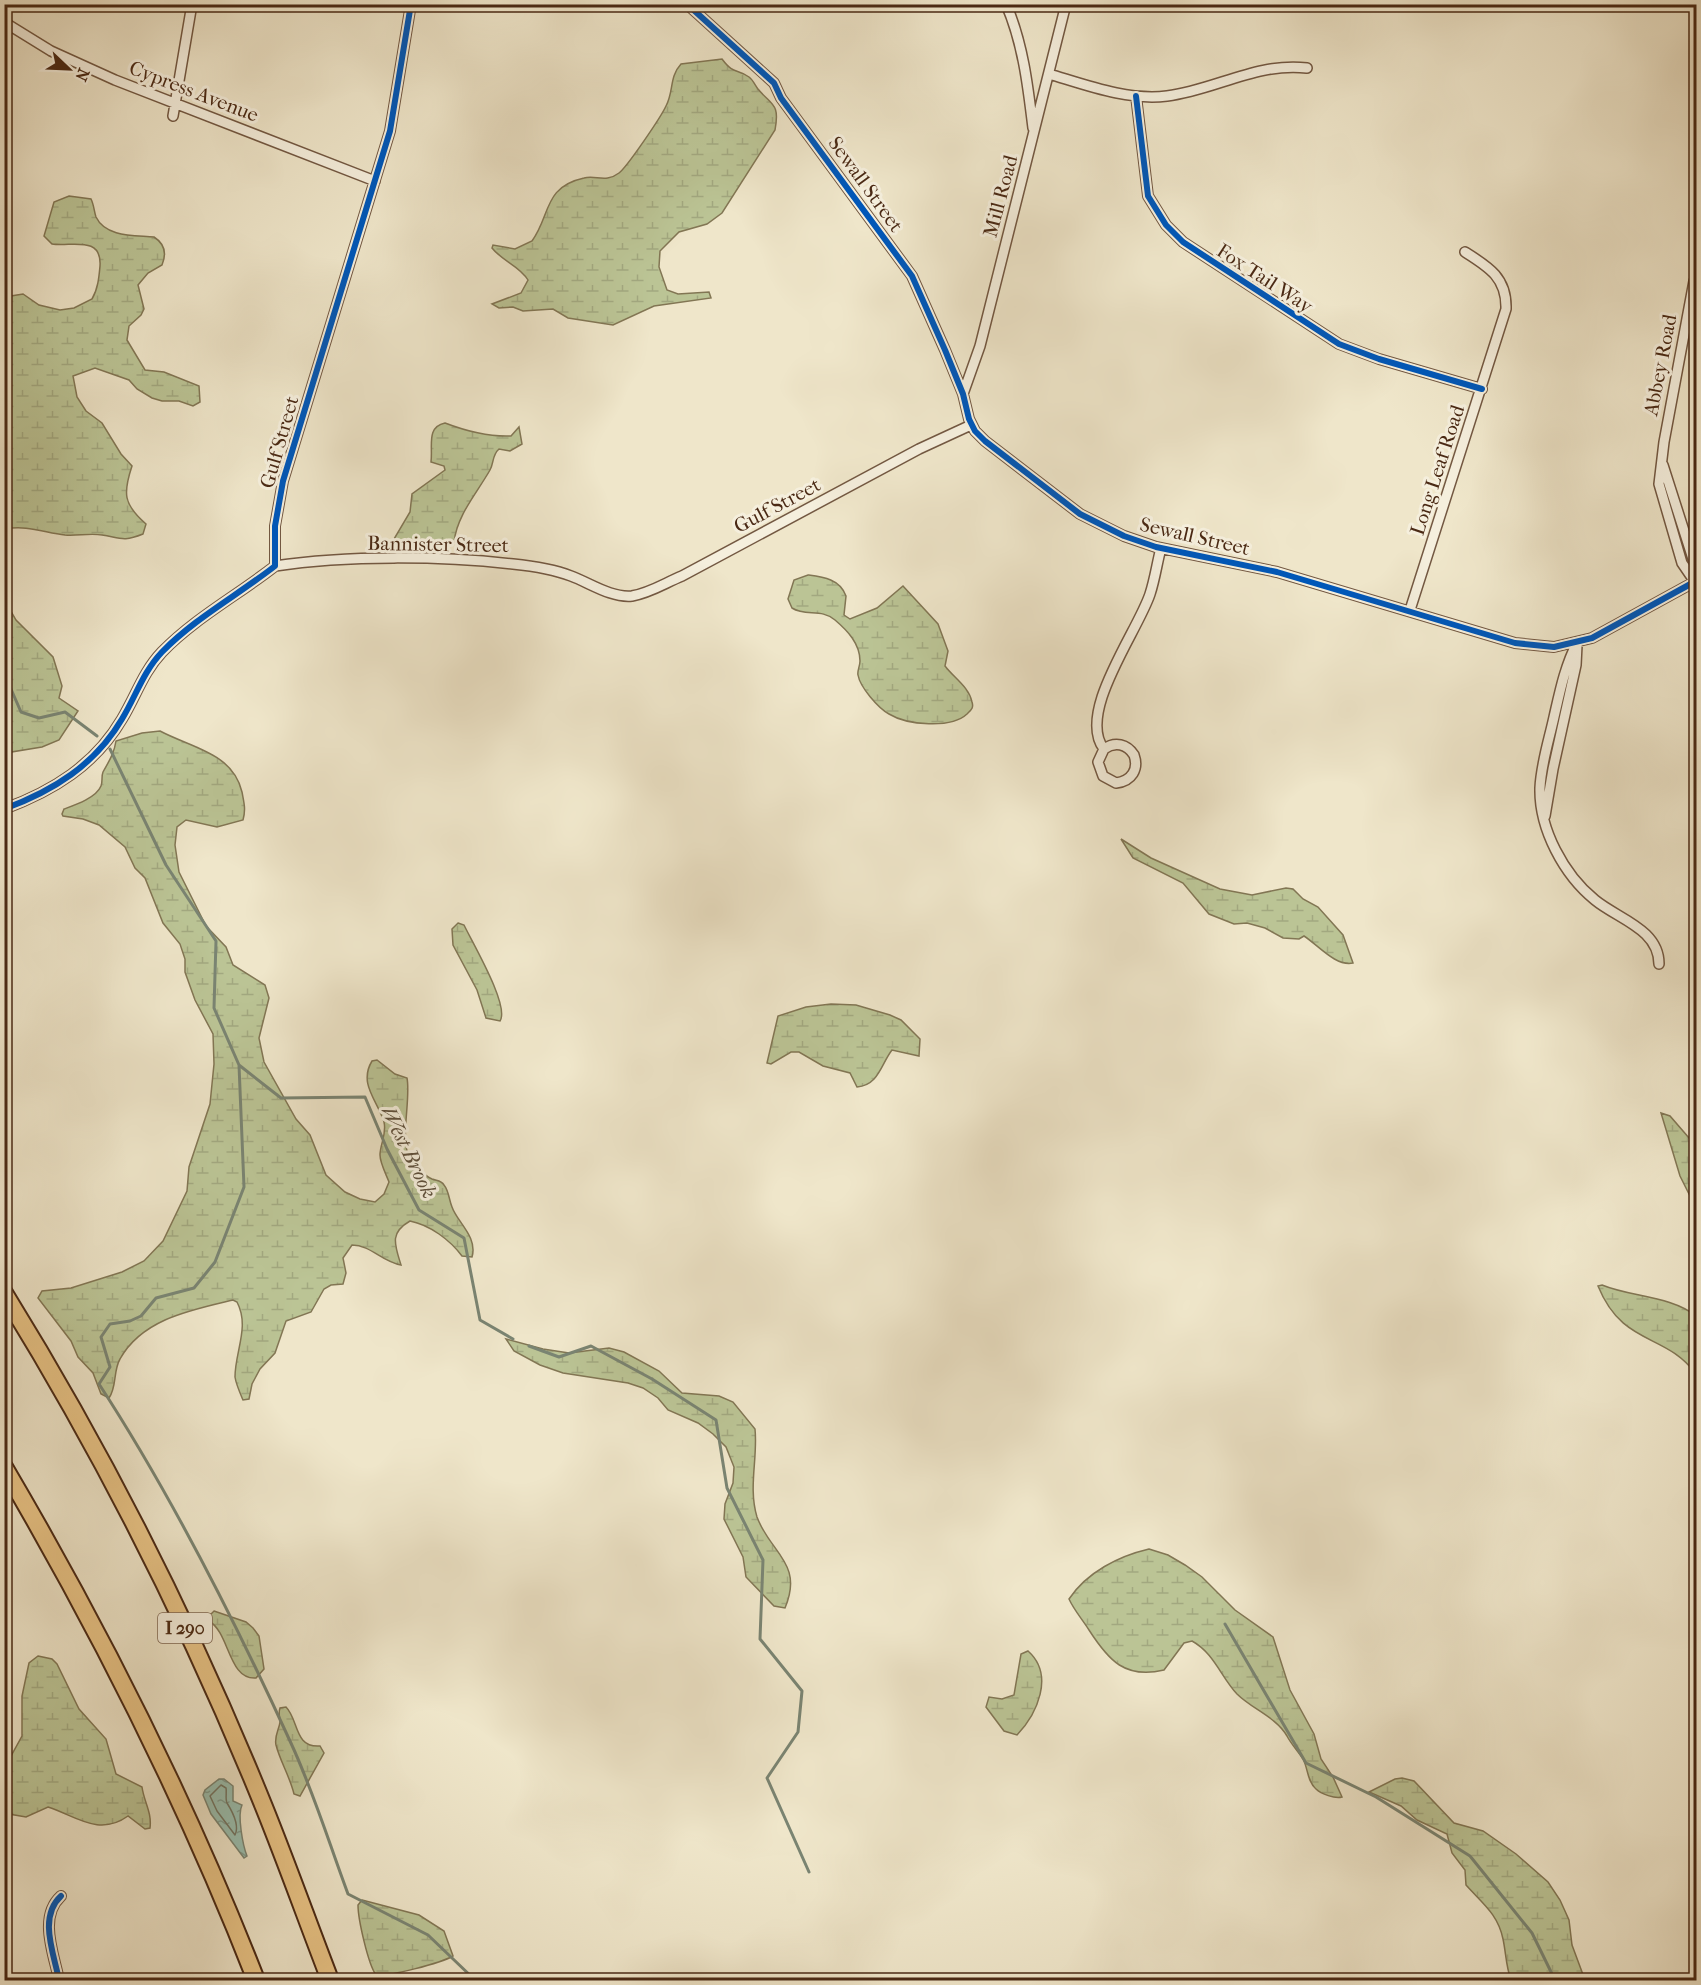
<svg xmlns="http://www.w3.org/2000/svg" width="1701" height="1985" font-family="'IM FELL French Canon',serif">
	<defs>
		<pattern id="wetland-marsh" width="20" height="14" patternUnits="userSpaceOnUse" patternTransform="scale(1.5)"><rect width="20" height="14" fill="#bbc495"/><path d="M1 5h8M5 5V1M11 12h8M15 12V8" fill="none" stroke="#a2a880"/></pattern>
		<pattern id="water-ripples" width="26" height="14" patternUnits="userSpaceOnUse" patternTransform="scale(1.5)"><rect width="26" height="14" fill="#9ac0b1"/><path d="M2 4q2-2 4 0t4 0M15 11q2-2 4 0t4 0" fill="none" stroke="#809c8f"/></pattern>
	</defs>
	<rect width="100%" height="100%" fill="#efe6ca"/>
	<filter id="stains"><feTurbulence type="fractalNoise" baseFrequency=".00333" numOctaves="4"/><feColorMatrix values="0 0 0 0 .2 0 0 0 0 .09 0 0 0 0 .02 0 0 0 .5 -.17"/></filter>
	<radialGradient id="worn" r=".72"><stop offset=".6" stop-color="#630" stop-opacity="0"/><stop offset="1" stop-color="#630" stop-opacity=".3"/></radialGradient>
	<!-- wetland -->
	<path fill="url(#wetland-marsh)" stroke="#827654" stroke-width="1.5" d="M722 59C734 75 736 68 749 77 753 80 755 85 758 89 772 106 780 103 775 130L722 213 707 224 679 232 660 251 659 267 667 290 678 294 709 292 711 298 654 306 613 325 568 318 553 309 523 311 513 307 499 308 492 304 521 293 528 280C520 266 502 261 492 248L493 245 515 249 532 241C551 215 543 187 584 178 596 175 606 183 619 173 627 167 661 117 666 106 674 91 669 77 681 64Z
		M69 196 91 199C94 205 94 211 96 217 106 238 137 235 154 237 165 244 167 253 162 265L148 273 138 285 144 309 141 315 129 326 127 340 145 370 164 372 199 386 200 402 193 406 179 401H162L152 398 137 389 129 380 95 368 73 376 77 397 86 411 102 423 121 454 132 466C123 493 123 504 146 524L143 534C123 542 121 538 102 535 90 533 77 536 65 535 43 532 26 525 5 529V297L23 294 39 305 60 310 74 308 92 299C98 289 99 277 100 266 102 235 71 247 52 244L44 236 54 202Z
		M445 423C466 431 489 437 511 436L519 427 522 444 510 451 499 449C492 455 494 463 490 470 477 493 457 515 454 542 441 549 420 543 403 545L394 539 410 512 412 494 445 470 444 466 431 462C433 446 426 427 445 423Z
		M808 575C823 577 840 579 846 596L844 615 850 619 877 608 903 586 938 624 948 651 945 666C954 678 969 687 972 702 974 708 971 710 967 714 951 729 907 725 889 714 878 708 860 687 858 675 857 671 860 666 860 661 860 644 848 631 835 620 821 608 806 617 792 608L788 599 794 580Z
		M4 599 16 620 53 657 62 686 59 698 78 711 59 740 42 747 5 753Z
		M160 731C192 748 233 753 242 792 244 803 246 809 243 820L217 827 186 820 177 827 175 845 179 872 206 926 226 947 233 965 265 985 269 998 259 1038 264 1062 296 1119 310 1135 326 1175 345 1192 360 1199 375 1202 384 1194 389 1182C386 1174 380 1163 380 1155 380 1144 387 1134 384 1122 378 1101 358 1084 372 1061L377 1060 395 1074 407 1078C411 1098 400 1140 409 1156 414 1165 423 1175 432 1179 437 1181 441 1180 444 1185 449 1191 449 1200 452 1207 457 1222 478 1237 472 1257L462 1256C450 1240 430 1225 410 1221 389 1233 395 1245 401 1265 382 1262 371 1245 352 1245L343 1258 346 1273 343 1284 331 1285 324 1289 311 1312 286 1321 275 1353 260 1369 252 1384 249 1399 243 1400C240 1393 236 1384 235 1377 235 1351 250 1327 237 1302L233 1300C191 1310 142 1319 120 1359 113 1371 117 1387 109 1398L101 1394 93 1373 78 1357 71 1341 38 1298 42 1291 71 1288 122 1272 144 1261 163 1241 187 1191 189 1167 210 1104 214 1064 213 1034 195 1000 185 972V959L180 944 163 923 145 878 135 868 125 847 99 825 83 819 63 816 62 814 64 809C75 805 96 798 101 786 103 781 101 777 103 772 109 761 114 754 116 741L142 733Z
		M1121 839 1151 858 1220 889 1252 895 1286 888 1293 889 1303 899 1318 907 1343 935 1353 963C1336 967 1318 945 1304 936L1299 939 1283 938 1265 928 1247 923 1234 924 1209 914 1183 883 1133 858Z
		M458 923 464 925C472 942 510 1006 500 1021L486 1018 477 990 453 945 452 929Z
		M831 1004 856 1005 890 1015 901 1020 920 1039 919 1056 892 1050C881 1064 879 1085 857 1087L850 1073 823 1066 799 1052H791L771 1064 767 1063 778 1016 806 1007Z
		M1661 1113 1670 1116 1696 1146V1208L1680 1176Z
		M1602 1285C1631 1297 1671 1296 1696 1316V1374C1665 1332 1623 1347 1598 1286Z
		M506 1339 543 1349 569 1353 609 1348 624 1352 659 1371 682 1393 719 1396 733 1402 755 1429C758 1458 748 1487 757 1517 770 1553 804 1563 785 1608L774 1606 746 1577 743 1557 724 1519 725 1504 733 1483 734 1467 726 1447 713 1434 698 1423 668 1410 658 1398 643 1388 628 1383 563 1373 540 1365 514 1351Z
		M1149 1549 1168 1555 1185 1565 1202 1577 1235 1610 1273 1637 1290 1690 1314 1734 1321 1759 1333 1777 1342 1797C1335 1799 1321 1794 1316 1789 1307 1781 1308 1768 1303 1759 1298 1751 1291 1744 1287 1736 1276 1717 1252 1709 1237 1694 1221 1677 1214 1653 1192 1641L1184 1643 1164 1670C1125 1679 1109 1661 1089 1630 1082 1619 1074 1610 1069 1599 1087 1572 1119 1556 1149 1549Z
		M214 1611 246 1622 253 1628 259 1636 264 1669 256 1678C228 1680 230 1633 209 1621V1616Z
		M1028 1651C1055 1675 1037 1714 1017 1735L1004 1731 986 1707 989 1697 1002 1699 1014 1695 1021 1654Z
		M38 1656 52 1659 57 1664 79 1709 106 1739 116 1774 142 1787C144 1802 152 1812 150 1828L145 1829 128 1816C99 1837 76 1816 48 1807L26 1817 9 1814 5 1794V1767L22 1736V1696L29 1663Z
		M286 1707C299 1720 294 1748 320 1746L324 1753 300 1796 294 1794C290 1777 280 1761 276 1745 274 1736 279 1730 280 1722 280 1716 278 1714 280 1708Z
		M1402 1778 1414 1781 1454 1823 1483 1831 1516 1854 1548 1882 1560 1900 1569 1920 1572 1945 1585 1980H1511C1506 1967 1506 1953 1503 1939 1498 1914 1482 1903 1466 1885L1465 1870 1452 1853 1447 1834 1417 1820 1401 1806 1369 1792 1395 1779Z
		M362 1900 419 1915 444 1931 453 1956C441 1963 388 1977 376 1975 368 1964 358 1919 358 1905Z"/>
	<!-- water -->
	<path fill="url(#water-ripples)" stroke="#7a8472" stroke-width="1.5" d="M219 1779H224L233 1786V1801L242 1805C237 1815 243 1846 247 1856L244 1858 211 1814 203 1795 205 1790Z"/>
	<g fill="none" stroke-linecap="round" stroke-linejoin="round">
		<!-- shore -->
		<path stroke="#727462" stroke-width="1.5" d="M221 1785 226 1788C227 1792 225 1798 227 1803 232 1811 240 1825 235 1835L217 1811 210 1796Z"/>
		<!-- stream -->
		<path stroke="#7a8472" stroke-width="3" d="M4 673 21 712 39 718 65 712 97 736
			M110 749 166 865 216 941 214 1008 239 1065 281 1098 365 1097 387 1149 419 1210 464 1238 480 1320 513 1339
			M239 1065 244 1187 215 1262 194 1288 156 1298 141 1316 130 1321 110 1324 101 1337 110 1367 99 1384C172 1496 234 1619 290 1741 313 1790 329 1843 348 1894L428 1935 475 1980
			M529 1346 559 1357 591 1346 652 1379 716 1420 727 1488 763 1560 760 1639 802 1691 798 1732 767 1778 809 1872
			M1225 1624 1306 1763 1376 1797 1470 1856 1532 1933 1555 1980"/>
		<defs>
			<path id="street" d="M687 4 774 83 781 98 912 276 945 350 963 394 969 419 975 431 985 441 1080 514 1124 536 1156 547 1277 572 1515 643 1554 647 1592 638 1696 581
				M1006 4C1023 43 1028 86 1033 128
				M4 22 51 51 115 80 375 181
				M1049 74C1086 85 1128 101 1167 96 1215 90 1257 62 1307 68
				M1136 96 1148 196 1166 225 1183 242 1339 344 1379 359 1482 389
				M173 116 192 4
				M1694 281 1664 442 1659 484 1682 563 1695 582
				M963 394 980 346 1066 4
				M1663 465 1693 559 1694 578
				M275 566C346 555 442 556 513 564 533 566 553 569 571 576 590 583 611 598 632 596 650 593 665 583 682 576L919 449 971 425
				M1410 610 1506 309C1507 278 1489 267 1465 252
				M1577 643C1565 666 1560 691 1554 717 1549 740 1541 764 1540 788 1539 829 1564 875 1595 900 1618 919 1659 929 1659 964
				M1104 749 1098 762 1103 776 1116 783C1132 781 1139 769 1134 755 1127 744 1115 741 1104 749 1076 713 1138 631 1150 594 1155 579 1157 563 1161 548
				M4 809C53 791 95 765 122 719 136 696 143 672 162 652 195 618 238 595 275 566V526L283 481 390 131 411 4
				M1545 816 1553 769 1576 665 1577 645
				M59 1980C54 1954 38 1917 61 1896"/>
			<path id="highway" d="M4 1293C105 1456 192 1629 264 1807 287 1864 308 1923 330 1980
				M4 1467C101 1632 186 1801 256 1980"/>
		</defs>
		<!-- street casing -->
		<use href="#street" stroke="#735842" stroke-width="12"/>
		<!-- highway casing -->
		<use href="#highway" stroke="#4a2914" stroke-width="20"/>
		<!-- street -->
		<use href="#street" stroke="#f5efdd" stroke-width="9"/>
		<!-- highway -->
		<use href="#highway" stroke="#e8c385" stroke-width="16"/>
		<defs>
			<path id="cycleway" d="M687 4 774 83 781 98 912 276 945 350 963 394 969 419 975 431 985 441 1080 514 1124 536 1156 547 1277 572 1515 643 1554 647 1592 638 1696 581
				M1136 96 1148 196 1166 225 1183 242 1339 344 1379 359 1482 389
				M4 809C53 791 95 765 122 719 136 696 143 672 162 652 195 618 238 595 275 566V526L283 481 390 131 411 4
				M59 1980C54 1954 38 1917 61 1896"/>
		</defs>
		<!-- cycleway casing -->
		<use href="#cycleway" stroke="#f5efdd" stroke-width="10"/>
		<!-- cycleway -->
		<use href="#cycleway" stroke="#0057b8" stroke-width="6"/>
	</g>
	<g text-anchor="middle" stroke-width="6" stroke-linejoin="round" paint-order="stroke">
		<!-- shield labels -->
		<rect fill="#f5efdd" stroke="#7d6450" stroke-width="1.5" x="158" y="1613" width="54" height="30" rx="4.5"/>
		<g font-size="18" font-weight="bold" fill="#4a2914">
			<text x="185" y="1634">I 290</text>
		</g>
		<!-- street labels -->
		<g font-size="20" fill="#4a2914" stroke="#f5efdd">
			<text transform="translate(194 91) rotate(21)" y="7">Cypress Avenue</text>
			<text transform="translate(866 184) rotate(54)" y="7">Sewall Street</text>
			<text transform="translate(1000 196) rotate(-75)" y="7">Mill Road</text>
			<text transform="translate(1265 278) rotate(33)" y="7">Fox Tail Way</text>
			<text transform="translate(1660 365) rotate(-79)" y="7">Abbey Road</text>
			<text transform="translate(279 442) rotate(-74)" y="7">Gulf Street</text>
			<text transform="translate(1437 470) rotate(-72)" y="7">Long Leaf Road</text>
			<text transform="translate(777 505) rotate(-28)" y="7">Gulf Street</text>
			<text transform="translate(1195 536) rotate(13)" y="7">Sewall Street</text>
			<text transform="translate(438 544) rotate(1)" y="7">Bannister Street</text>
		</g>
		<!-- water labels -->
		<g font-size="21" font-style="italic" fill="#5e4f3b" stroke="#f5efdd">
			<text transform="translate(409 1152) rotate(64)" y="7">West Brook</text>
		</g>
	</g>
	<!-- margin -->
	<rect width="1701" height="1985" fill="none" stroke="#efe6ca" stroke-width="24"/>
	<rect x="6" y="6" width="1689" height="1973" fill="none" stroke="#4a2914" stroke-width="3"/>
	<rect x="12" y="12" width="1677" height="1961" fill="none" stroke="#4a2914" stroke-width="1.5"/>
	<!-- north arrow -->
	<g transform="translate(69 69) rotate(113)" stroke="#f5efdd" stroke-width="4.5" paint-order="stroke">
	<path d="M0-4.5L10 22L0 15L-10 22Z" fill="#4a2914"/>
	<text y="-9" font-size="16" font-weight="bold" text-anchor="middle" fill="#4a2914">N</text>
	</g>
	<rect width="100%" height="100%" filter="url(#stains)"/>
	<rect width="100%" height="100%" fill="url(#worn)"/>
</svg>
